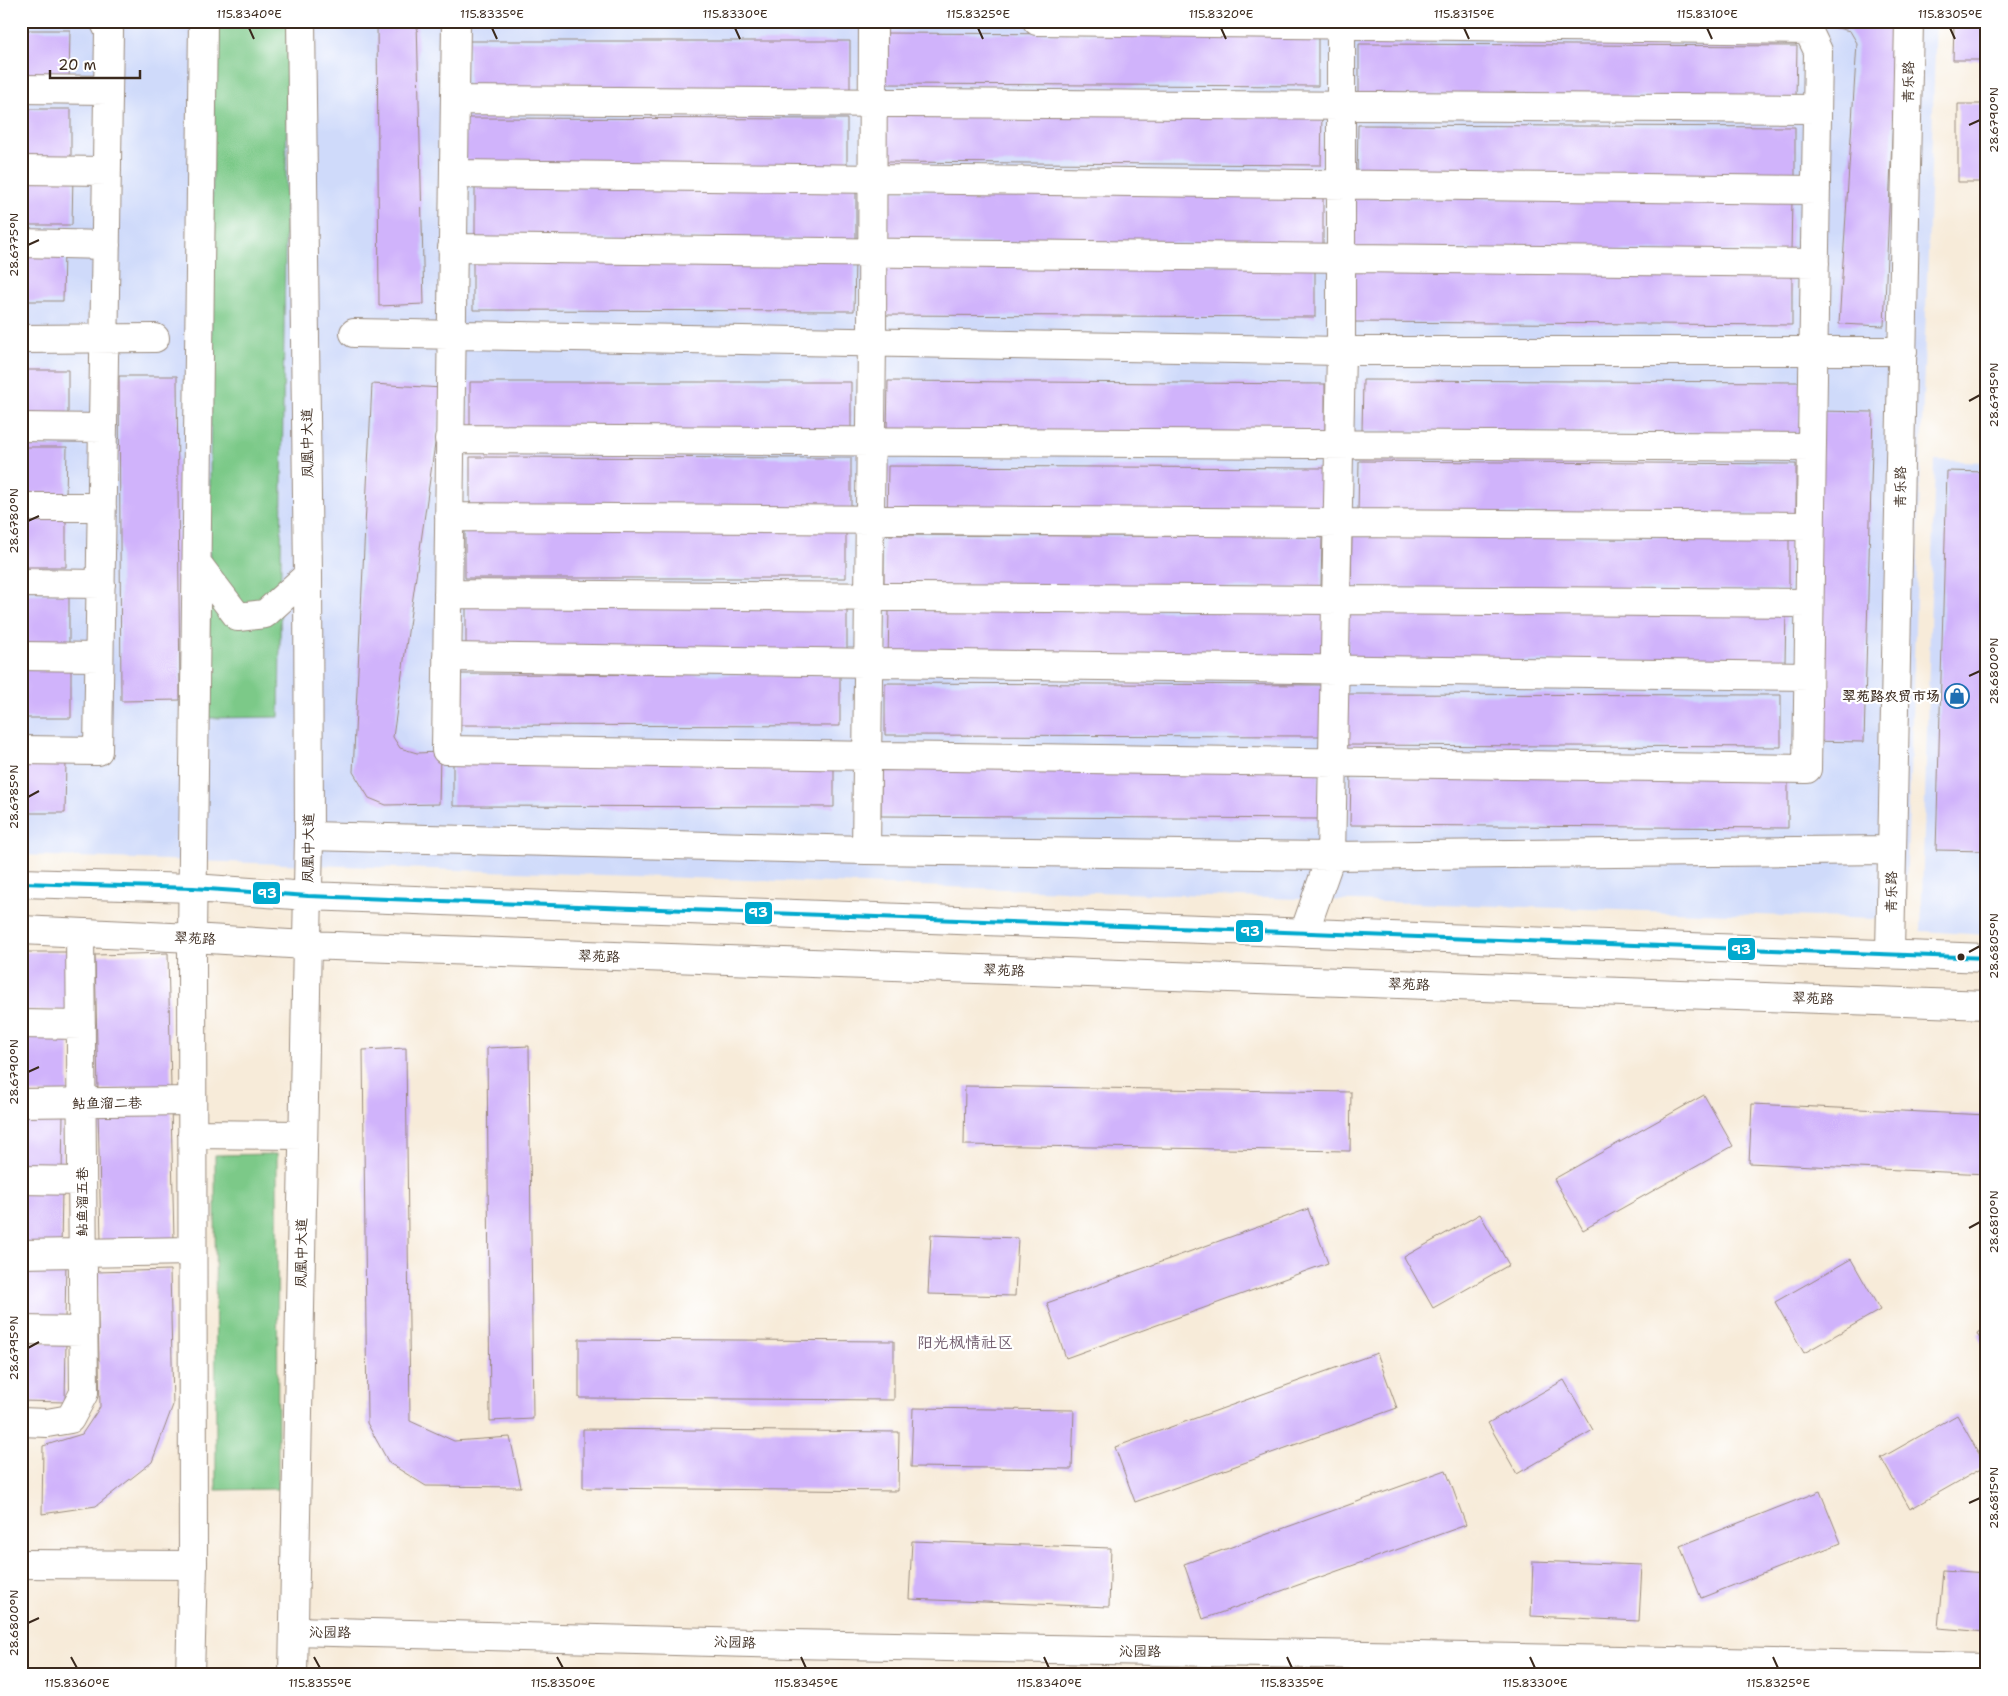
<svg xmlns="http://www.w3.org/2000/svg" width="2008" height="1696" font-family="'Shantell Sans','LXGW WenKai TC',sans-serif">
	<rect width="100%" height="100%" fill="#fff"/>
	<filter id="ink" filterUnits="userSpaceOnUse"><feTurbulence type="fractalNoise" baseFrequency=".02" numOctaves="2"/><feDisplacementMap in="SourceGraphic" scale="10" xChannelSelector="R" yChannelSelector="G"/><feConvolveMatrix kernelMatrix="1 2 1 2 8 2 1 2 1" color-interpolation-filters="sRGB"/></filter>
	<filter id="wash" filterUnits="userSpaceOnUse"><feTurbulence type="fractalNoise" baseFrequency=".0096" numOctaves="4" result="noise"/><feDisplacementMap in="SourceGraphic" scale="20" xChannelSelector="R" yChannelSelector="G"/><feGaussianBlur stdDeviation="1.12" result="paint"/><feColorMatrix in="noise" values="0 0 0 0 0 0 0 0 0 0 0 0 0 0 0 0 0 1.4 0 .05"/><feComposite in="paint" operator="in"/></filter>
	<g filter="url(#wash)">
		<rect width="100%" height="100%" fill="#f7ebd9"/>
		<!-- built -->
		<path fill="#cfdafa" d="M21 21H1936L1905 920 21 855Z
			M1935 460 1987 462V935L1921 931Z"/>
		<!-- green -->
		<path fill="#7cc988" stroke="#5c7a53" d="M214 21H288L279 717 208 718Z
			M277 1154 278 1489 216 1490 215 1155Z"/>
		<g id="blocks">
			<!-- building -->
			<path fill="#d0b3fb" d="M377 21H417L424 304 379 306Z
				M1810 21H1897L1884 326 1839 324 1857 43 1850 31 1833 27H1810Z
				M1954 21H1987V60H1953Z
				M21 30H70L69 82H21Z
				M881 33 1318 35V86L880 84Z
				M469 41H850V93L469 92Z
				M1359 44 1797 46 1796 98 1359 95Z
				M1958 104H1987V182H1958Z
				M21 109H71V161H21Z
				M884 111 1322 114 1321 165 884 162Z
				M466 118 847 119V170L465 169Z
				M1358 125 1795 127V178L1357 176Z
				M21 174H73L72 225H21Z
				M475 187H856V239L475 238Z
				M886 191 1323 192V244L885 242Z
				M1354 198 1792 200 1791 251 1354 249Z
				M21 249H64L63 301H21Z
				M473 259 855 260 854 311 473 310Z
				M878 263 1315 265V317L878 315Z
				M1355 271 1792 273V325L1354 322Z
				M21 370H68V421H21Z
				M119 376H177L180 700 121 701Z
				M1363 380 1800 382 1799 433 1362 431Z
				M888 381 1325 384V435L887 433Z
				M470 382H851V433H470Z
				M372 384 443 388 393 737 400 748 417 753 440 752 439 804 386 805 369 798 353 772Z
				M1818 411 1873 412 1864 742 1808 741Z
				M21 447H67L66 498H21Z
				M470 457 851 458V509L470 508Z
				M1359 461 1796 464V515L1358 512Z
				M888 466 1325 468V519L887 517Z
				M1947 471 1987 472V851L1936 850Z
				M21 516H66V567H21Z
				M465 527H846V578H465Z
				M884 535 1322 537 1321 588 884 586Z
				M1352 536 1789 538V590L1351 587Z
				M21 594H69V646H21Z
				M466 600H847V652L466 651Z
				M1349 609 1786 612 1785 662 1348 660Z
				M889 610 1326 612 1325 664 888 661Z
				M21 667H71V718H21Z
				M459 674 840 675V726L459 725Z
				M885 683 1322 685V736L885 735Z
				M1344 694 1781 695V747L1344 745Z
				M453 755 834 756V807L453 806Z
				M21 761H66L65 813H21Z
				M881 765 1319 767 1318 819 881 816Z
				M1351 774 1788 776V828L1350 825Z
				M21 952H72L71 1011 21 1010Z
				M168 953 171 1088 98 1090 95 955Z
				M21 1035H69L68 1094 21 1093Z
				M529 1046 533 1419 490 1421 487 1048Z
				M406 1048 410 1421 454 1441 510 1437 521 1487 426 1486 389 1463 367 1423 363 1050Z
				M965 1086 1351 1092 1350 1151 964 1145Z
				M1704 1095 1733 1146 1583 1230 1554 1179Z
				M1752 1104 1987 1115V1174L1749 1163Z
				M171 1106 174 1240 101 1242 98 1108Z
				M21 1114H63L62 1173H21Z
				M21 1189 62 1190 61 1249 21 1248Z
				M1308 1209 1328 1263 1066 1358 1047 1303Z
				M1480 1214 1509 1265 1433 1308 1404 1257Z
				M931 1235 1018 1238 1015 1296 928 1294Z
				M1851 1259 1880 1310 1804 1353 1775 1302Z
				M21 1262H66L65 1322 21 1321Z
				M170 1270 173 1405 152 1462 96 1506 42 1514 43 1446 82 1434 100 1407 97 1272Z
				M1987 1328V1355L1977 1333Z
				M579 1339 894 1341V1400L579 1398Z
				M21 1343H66L65 1402 21 1401Z
				M1377 1353 1397 1408 1135 1502 1115 1447Z
				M1564 1380 1593 1430 1517 1474 1488 1423Z
				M913 1408 1074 1410 1072 1469 911 1467Z
				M1957 1415 1986 1466 1910 1509 1881 1458Z
				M583 1429 899 1432 898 1491 583 1488Z
				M1446 1470 1466 1525 1203 1619 1184 1564Z
				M1820 1491 1841 1543 1701 1598 1680 1546Z
				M912 1541 1111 1548 1109 1607 909 1599Z
				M1533 1561 1642 1565 1639 1621 1531 1616Z
				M1943 1570 1987 1573V1632L1938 1628Z"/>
		</g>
	</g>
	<g filter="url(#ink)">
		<use href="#blocks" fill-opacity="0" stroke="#998a7c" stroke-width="1"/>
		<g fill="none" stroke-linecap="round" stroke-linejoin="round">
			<defs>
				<path id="minor" d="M456 21 446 750 1807 769 1818 51 1808 30 1037 21
					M21 89 108 90
					M455 100 1817 109
					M21 170 107 171
					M454 174 1816 190
					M21 243 106 245
					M452 248 1815 263
					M354 333 1341 351H1903
					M21 339 155 338
					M21 427 103 428
					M449 439 1812 447
					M21 507H102
					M449 517 1811 526
					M21 583 101 584
					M448 594 1809 603
					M21 656 99 657
					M447 657 1808 676
					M21 750 98 751 109 31 104 21
					M309 836 866 850 1331 856 1892 850
					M866 850 872 341 873 21
					M21 883 193 888
					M21 930 192 938
					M1304 933 1331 856 1341 351V21
					M1890 952 1909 21
					M21 1024 81 1025
					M21 1103 192 1101
					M21 1180 82 1181
					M21 1254 192 1251
					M21 1330 83 1331
					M21 1422 47 1423 70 1419 84 1393 80 933
					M21 1564 193 1565
					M294 1631 791 1644 1987 1667"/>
				<path id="major" d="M197 563 238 617 265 614 308 575
					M193 888 308 896 1987 958
					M192 938 306 945 1987 1005
					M192 1134 303 1135
					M190 1675 193 1565 192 938 203 21
					M293 1675 309 836 308 575 301 21"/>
			</defs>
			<!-- minor casing -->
			<use href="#minor" stroke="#998a7c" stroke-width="30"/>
			<!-- major casing -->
			<use href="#major" stroke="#998a7c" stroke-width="30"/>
			<!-- minor -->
			<use href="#minor" stroke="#fff" stroke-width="28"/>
			<!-- major -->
			<use href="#major" stroke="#fff" stroke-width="28"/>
			<defs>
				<path id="bus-1" d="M21 883 193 888 308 896 1987 958"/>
			</defs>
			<!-- bus-1 casing -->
			<use href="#bus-1" stroke="#fff" stroke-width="8"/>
			<!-- bus-1 -->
			<use href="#bus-1" stroke="#00a9ce" stroke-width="4"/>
		</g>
	</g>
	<!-- ticks -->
	<path fill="none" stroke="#3b2a1e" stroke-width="2" d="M249 28 254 39M492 28 497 39M735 28 740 39M978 28 983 39M1221 28 1226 39M1464 28 1469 39M1707 28 1712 39M1950 28 1955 39M1969 125 1980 120M28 245 39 240M1969 401 1980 395M28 521 39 516M1969 676 1980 671M28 797 39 791M1969 952 1980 946M28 1072 39 1067M1969 1228 1980 1222M28 1348 39 1342M1969 1503 1980 1498M28 1623 39 1618M71 1657 77 1668M314 1657 320 1668M557 1657 563 1668M801 1657 806 1668M1044 1657 1049 1668M1287 1657 1292 1668M1530 1657 1535 1668M1773 1657 1778 1668"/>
	<!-- icons -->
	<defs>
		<symbol id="shop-ring" viewBox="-11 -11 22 22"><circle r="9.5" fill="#fff" stroke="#1f6fb2" stroke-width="1.5"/><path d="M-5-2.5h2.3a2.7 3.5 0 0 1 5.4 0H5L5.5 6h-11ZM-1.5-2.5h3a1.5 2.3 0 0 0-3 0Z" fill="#1f6fb2"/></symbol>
	</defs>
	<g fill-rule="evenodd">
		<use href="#shop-ring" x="1943" y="682" width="28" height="28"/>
	</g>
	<!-- markers -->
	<circle fill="#3b2a1e" stroke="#fff" stroke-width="2" cx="1961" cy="957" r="4.5"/>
	<g text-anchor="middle" stroke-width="4.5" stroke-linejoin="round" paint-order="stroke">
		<!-- street labels -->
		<g font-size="14" fill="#3b2a1e" stroke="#fff">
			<text transform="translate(1908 82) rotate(-89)" y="5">青乐路</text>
			<text transform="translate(307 443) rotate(-91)" y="5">凤凰中大道</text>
			<text transform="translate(1900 487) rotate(-89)" y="5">青乐路</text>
			<text transform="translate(308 848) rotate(-89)" y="5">凤凰中大道</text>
			<text transform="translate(1891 892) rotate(-89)" y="5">青乐路</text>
			<text transform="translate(195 938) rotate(3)" y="5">翠苑路</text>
			<text transform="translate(599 956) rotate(2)" y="5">翠苑路</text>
			<text transform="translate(1004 970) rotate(2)" y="5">翠苑路</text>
			<text transform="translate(1409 984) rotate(2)" y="5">翠苑路</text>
			<text transform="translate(1813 998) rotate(2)" y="5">翠苑路</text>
			<text transform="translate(107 1103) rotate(-1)" y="5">鲇鱼溜二巷</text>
			<text transform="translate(82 1202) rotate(-90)" y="5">鲇鱼溜五巷</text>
			<text transform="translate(301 1253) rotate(-89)" y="5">凤凰中大道</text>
			<text transform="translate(330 1632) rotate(1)" y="5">沁园路</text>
			<text transform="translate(735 1642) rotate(2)" y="5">沁园路</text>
			<text transform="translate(1140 1651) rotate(1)" y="5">沁园路</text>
		</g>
		<!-- poi labels -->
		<g font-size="14" font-weight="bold" fill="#3b2a1e" stroke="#fff" text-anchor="end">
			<text x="1940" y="701">翠苑路农贸市场</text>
		</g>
		<!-- quarter labels -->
		<g font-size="16" fill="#6f5a6b" stroke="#fff">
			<text x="965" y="1348">阳光枫情社区</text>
		</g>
	</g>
	<g stroke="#fff" stroke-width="2">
		<rect x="252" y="881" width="29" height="24" rx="5" fill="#00a9ce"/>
		<rect x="744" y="901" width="29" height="24" rx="5" fill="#00a9ce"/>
		<rect x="1235" y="919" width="29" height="24" rx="5" fill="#00a9ce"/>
		<rect x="1727" y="937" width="29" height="24" rx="5" fill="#00a9ce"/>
	</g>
	<g font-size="14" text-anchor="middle" font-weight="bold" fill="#fff">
		<text x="267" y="898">93</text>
		<text x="758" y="917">93</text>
		<text x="1250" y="936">93</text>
		<text x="1741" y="954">93</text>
	</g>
	<!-- margin -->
	<rect width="2008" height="1696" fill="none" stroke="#fff" stroke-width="55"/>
	<!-- scale -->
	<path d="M50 70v8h90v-8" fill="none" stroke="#3b2a1e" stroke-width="2.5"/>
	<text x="58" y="70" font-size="15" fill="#3b2a1e" stroke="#ffffff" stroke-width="4" paint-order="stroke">20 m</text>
	<rect x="28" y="28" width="1952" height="1640" fill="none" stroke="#3b2a1e" stroke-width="2"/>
	<g font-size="12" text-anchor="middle" fill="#3b2a1e">
		<text x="249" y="18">115.8340°E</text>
		<text x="492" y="18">115.8335°E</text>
		<text x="735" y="18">115.8330°E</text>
		<text x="978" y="18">115.8325°E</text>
		<text x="1221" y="18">115.8320°E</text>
		<text x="1464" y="18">115.8315°E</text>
		<text x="1707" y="18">115.8310°E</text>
		<text x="1950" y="18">115.8305°E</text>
		<text transform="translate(1994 120) rotate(-90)" y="4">28.6790°N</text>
		<text transform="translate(14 245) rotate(-90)" y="4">28.6775°N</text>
		<text transform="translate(1994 395) rotate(-90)" y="4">28.6795°N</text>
		<text transform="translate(14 521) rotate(-90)" y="4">28.6780°N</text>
		<text transform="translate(1994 671) rotate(-90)" y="4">28.6800°N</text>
		<text transform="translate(14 797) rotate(-90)" y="4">28.6785°N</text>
		<text transform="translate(1994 946) rotate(-90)" y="4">28.6805°N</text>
		<text transform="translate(14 1072) rotate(-90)" y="4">28.6790°N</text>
		<text transform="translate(1994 1222) rotate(-90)" y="4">28.6810°N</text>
		<text transform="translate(14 1348) rotate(-90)" y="4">28.6795°N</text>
		<text transform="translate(1994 1498) rotate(-90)" y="4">28.6815°N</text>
		<text transform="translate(14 1623) rotate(-90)" y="4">28.6800°N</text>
		<text x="77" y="1687">115.8360°E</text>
		<text x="320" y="1687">115.8355°E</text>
		<text x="563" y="1687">115.8350°E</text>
		<text x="806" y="1687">115.8345°E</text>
		<text x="1049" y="1687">115.8340°E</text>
		<text x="1292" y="1687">115.8335°E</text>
		<text x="1535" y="1687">115.8330°E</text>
		<text x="1778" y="1687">115.8325°E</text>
	</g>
</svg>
